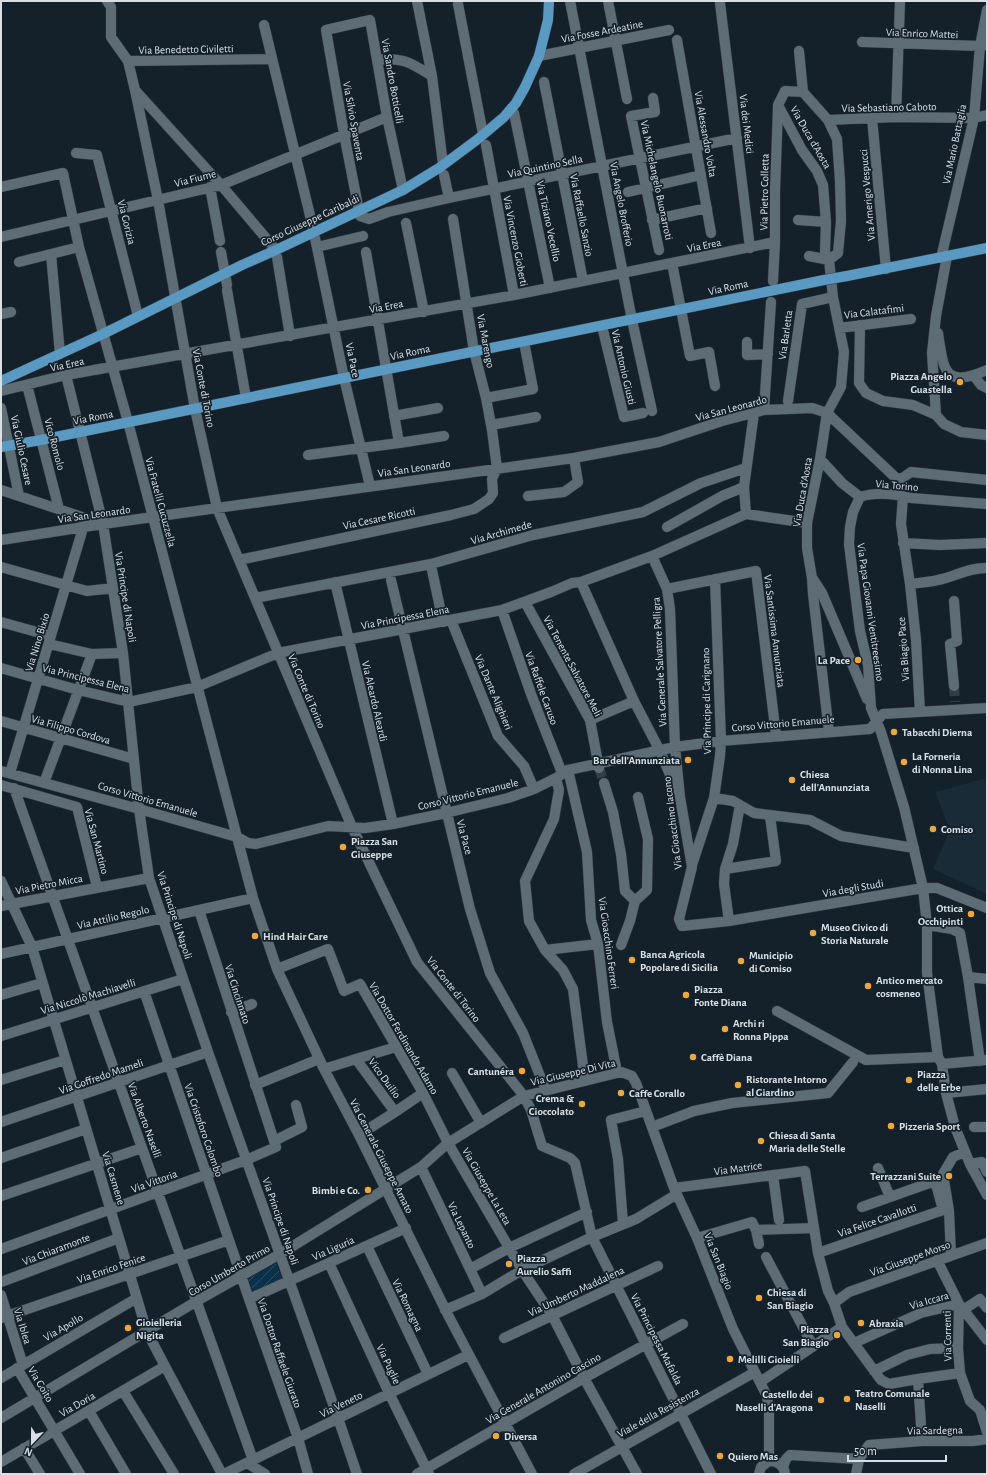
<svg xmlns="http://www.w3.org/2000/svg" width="988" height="1475" font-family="'Alegreya Sans',sans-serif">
	<defs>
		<pattern id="garden-furrows" width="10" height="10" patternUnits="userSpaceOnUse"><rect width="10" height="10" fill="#093149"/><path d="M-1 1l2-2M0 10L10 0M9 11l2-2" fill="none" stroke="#2c4f63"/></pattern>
	</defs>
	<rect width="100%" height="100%" fill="#15212a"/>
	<!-- built -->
	<path fill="#182b37" d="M983 779 987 781V894L933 869 950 830 935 792Z"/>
	<!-- garden -->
	<path fill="url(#garden-furrows)" d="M276 1263 282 1279 253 1292 248 1279Z"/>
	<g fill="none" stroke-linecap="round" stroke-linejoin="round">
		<!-- minor-tunnel -->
		<path stroke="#323e46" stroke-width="10" stroke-dasharray="10 5" stroke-linecap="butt" d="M954 686 955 702
			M599 768 604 783"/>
		<defs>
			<path id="minor" d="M107 1 111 7V37L128 61
				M417 1 432 76 443 164
				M570 1 632 320 652 411
				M608 1 627 99
				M720 3 750 248
				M458 4 483 134
				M264 25 314 232
				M677 40 711 233
				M862 42 980 46 986 45
				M799 51 803 92 828 120 837 139 840 181 841 221 838 253 829 260
				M539 56 669 30
				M272 59 128 61 135 90 221 185 276 250
				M377 60C403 57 411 63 432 76
				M544 82 583 281
				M135 90 158 200 195 409 217 508 352 827 417 962 524 1096 531 1110 542 1146 570 1158 575 1163 592 1237 711 1474
				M803 92 785 91 778 105 802 150 817 171 823 185 826 222 825 252 829 260 833 297 844 352 841 387 827 413 820 459 807 523V548L812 578 813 594 829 732
				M653 98 655 112 631 116 659 250
				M514 113 550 288
				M896 117 900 1
				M872 118 886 269
				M828 120 896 117 974 118 987 115
				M486 145 514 295
				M76 153 97 155 138 316
				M444 175 449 198
				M1 187 63 173 79 247 128 422 253 898 277 969 324 1069 359 1135 448 1315 532 1474
				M210 187 220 241
				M403 190 387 117 370 20 326 30 344 134 360 216 369 219 388 212 449 198 737 138
				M628 192 701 175
				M652 220 707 208
				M798 220 826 222
				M406 223 424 312
				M1 237 221 185 387 117
				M315 238 344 378 370 486
				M317 247 363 236
				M221 252 227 285
				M809 256 829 260
				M277 257 290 336
				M941 258 974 118 980 46 987 10
				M19 262 51 254
				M672 263 690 356 709 352 715 386
				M773 281 775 242V191L778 107
				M227 290 246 398
				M1 314 11 312
				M860 325 859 383 866 393 883 401 913 405 936 415 944 424 961 432 987 435
				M602 326 624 417 643 413
				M839 328 911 319
				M938 333C944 370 943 389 987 370
				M747 342V355L768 354
				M60 354 51 254 79 247
				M66 375 103 524 123 653 139 809 149 878 208 1052 338 1418 357 1474
				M974 376 981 385 987 388
				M27 385 59 509
				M1 391 66 375 514 295 775 242
				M486 398 533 389 524 342
				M788 401 802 304 833 297
				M1 408 19 496
				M764 410 771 302
				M936 415 932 353 936 316 947 256
				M394 416 438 408
				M491 425 536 417
				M399 443 444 436
				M308 455 399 443 366 252
				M820 459 842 483 860 497C875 492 895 494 911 498L987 504
				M1 490 91 520
				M528 496 564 492 578 482 574 458
				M903 496 901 524 910 584 916 640 920 712
				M860 497 853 512 850 527 849 544 860 631 868 665 871 708 881 732 904 807 923 888 927 925V973L938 1057 942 1064 946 1093 955 1127 970 1164 987 1195
				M746 514 744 487 754 413
				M667 527 722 496 744 487
				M1 540 103 524 574 458 659 442 722 421 764 410 812 408 827 413 896 478 901 479 911 472 987 480
				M903 543 940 545 987 543
				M652 556 667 589 670 609 675 747 680 797 692 867 679 919 682 926 729 921 923 888H937L987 908
				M239 560 451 515 474 509 489 499 493 493 492 479 497 468 492 430 486 398 474 351 453 219
				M1 567 87 591 113 588
				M432 570 443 622
				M813 579 822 593 867 699
				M391 580 470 909 490 973 523 1033 546 1091
				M335 582 393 824
				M581 582 634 701 660 751 676 789
				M910 584C919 583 929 582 938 580 954 577 970 567 987 568
				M667 589 756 571 776 735
				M255 598 431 564 533 535 643 512 701 483 746 468
				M954 601 957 641 950 644 954 686
				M525 602 590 720 599 768
				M502 610 531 694 562 773
				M451 620 498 736 524 766 534 789
				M1 622 51 636
				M49 644 92 654 123 653
				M1 668 78 690 129 702 197 687 278 653 502 610 551 592 572 583 581 582 652 556 746 514 807 523
				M590 720 634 701
				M1 721 134 759
				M568 770 587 852 591 920 598 944 607 1022 617 1072
				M1 771 139 809 237 837 248 843 256 844 328 826 365 828 393 824 446 813 508 798 534 789 556 778 568 770 675 747 721 741 870 729 883 714 987 708
				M10 773 86 518
				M556 778 559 790 554 819 525 881 529 921 545 950 563 970 573 989 585 1081
				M44 783 92 654
				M604 783 613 812 621 854 625 891 635 901 630 921 621 945
				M1 785 77 807 97 887
				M14 788 253 1460
				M714 798 733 801 754 813 810 820 841 836 914 848
				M692 865 714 798 720 756 721 741 715 579
				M725 869 776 861 770 816
				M1 881 32 947 147 1332 222 1474
				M635 901 647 890 648 839 638 797
				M1 906 149 878
				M729 921 724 884 725 869 733 844 740 805
				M927 925 952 929 960 933 968 977 980 1061
				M545 950 598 944
				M1 954 253 898
				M277 969 328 949 344 991 360 984 423 1093 448 1143 522 1270 552 1315 584 1378 637 1474
				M968 977 987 979
				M144 991 249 1299 298 1438 308 1474
				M1 995 42 983
				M777 1011 866 1060 938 1057
				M231 1012 252 1004
				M1 1036 183 979
				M356 1059 396 1047
				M942 1064 986 1060
				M324 1069 356 1059 395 1112 359 1135
				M452 1073 481 1123
				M1 1080 65 1060
				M255 1085 319 1059
				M946 1093 987 1089
				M395 1112 423 1093
				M1 1122 208 1052
				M652 1127 694 1111 732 1103 828 1093 853 1062
				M974 1127H987
				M274 1141 302 1127 296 1105
				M1 1158 86 1129
				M970 1164 982 1162 987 1172
				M421 1167 482 1294
				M878 1168 890 1197 935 1181 943 1210
				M773 1175 779 1220
				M674 1188 805 1171 818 1253 828 1291 834 1303 842 1327 760 1382
				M1 1196 142 1148
				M862 1207 890 1197
				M623 1224 618 1159 611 1120 646 1111
				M756 1230 759 1244
				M697 1238 752 1222 756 1230 814 1228
				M367 1246 428 1374
				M1 1249 246 1160 276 1147 199 910
				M818 1253 943 1210
				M951 1255 949 1211 943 1174 953 1157 965 1152
				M766 1257 813 1346
				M937 1260 959 1304 987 1340
				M329 1263 389 1393 429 1474
				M470 1269 509 1248 587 1212
				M1 1282 119 1238
				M1 1295 23 1365
				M249 1299 406 1228
				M834 1303 849 1292 987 1243
				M445 1310 482 1294 522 1270 592 1237 636 1219 677 1194
				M963 1310 980 1299 987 1308
				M1 1318 229 1240
				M842 1327 881 1380 889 1384 918 1379 922 1441
				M504 1338 658 1266
				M854 1343 921 1313 959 1304 958 1348 960 1373 970 1401 980 1410 987 1432
				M17 1368 80 1474
				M874 1371 907 1355 930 1349 958 1348
				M1 1378 137 1298
				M918 1379 960 1373
				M123 1391 174 1474
				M89 1411 126 1474
				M1 1418 197 1301 280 1254 421 1167 448 1143 524 1096 621 1072 632 1076 636 1083 674 1188 697 1238 733 1329 767 1396 769 1412V1461
				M24 1448 40 1474
				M1 1462 165 1366
				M247 1463 265 1474
				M783 1467 786 1459 790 1455 859 1459
				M224 1474 468 1355
				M417 1474 584 1378 683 1324
				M574 1474 755 1372
				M759 1474 761 1467 769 1461C778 1461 784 1465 785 1474
				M856 1474 859 1459 869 1445 922 1441H973L987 1439"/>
			<path id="major" d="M847 276 987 248
				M1 381 103 334 242 265 276 250 403 190 439 168 478 139 504 117 516 103 525 87 539 56 548 20 549 1
				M1 447 41 440 824 280"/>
		</defs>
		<!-- minor casing -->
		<use href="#minor" stroke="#313a41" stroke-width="11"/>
		<!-- major casing -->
		<use href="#major" stroke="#313a41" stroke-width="11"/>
		<!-- minor -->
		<use href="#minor" stroke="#5e6c76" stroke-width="10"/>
		<!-- major -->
		<use href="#major" stroke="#5999c2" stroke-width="10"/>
		<defs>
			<path id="major-bridge" d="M824 280 847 276"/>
		</defs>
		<!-- major-bridge casing -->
		<use href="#major-bridge" stroke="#313a41" stroke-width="11" stroke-linecap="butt"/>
		<!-- major-bridge -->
		<use href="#major-bridge" stroke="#5999c2" stroke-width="10"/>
	</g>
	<!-- markers -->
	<g fill="#eea73c" stroke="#15212a" stroke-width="1.5">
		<circle cx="960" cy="382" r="4"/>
		<circle cx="858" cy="660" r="4"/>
		<circle cx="894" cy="732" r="4"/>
		<circle cx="688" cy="760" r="4"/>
		<circle cx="904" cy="762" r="4"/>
		<circle cx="792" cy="780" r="4"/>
		<circle cx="933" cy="829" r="4"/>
		<circle cx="343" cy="847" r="4"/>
		<circle cx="971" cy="914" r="4"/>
		<circle cx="813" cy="933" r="4"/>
		<circle cx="255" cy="936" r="4"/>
		<circle cx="632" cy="960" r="4"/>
		<circle cx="741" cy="961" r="4"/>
		<circle cx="868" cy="986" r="4"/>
		<circle cx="686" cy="995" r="4"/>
		<circle cx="725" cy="1029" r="4"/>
		<circle cx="693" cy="1057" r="4"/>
		<circle cx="522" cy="1071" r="4"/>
		<circle cx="909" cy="1080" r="4"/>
		<circle cx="738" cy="1085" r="4"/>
		<circle cx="621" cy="1093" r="4"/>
		<circle cx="582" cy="1104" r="4"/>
		<circle cx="891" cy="1126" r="4"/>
		<circle cx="761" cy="1141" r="4"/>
		<circle cx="949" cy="1176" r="4"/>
		<circle cx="368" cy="1190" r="4"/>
		<circle cx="509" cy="1264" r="4"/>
		<circle cx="759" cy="1298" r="4"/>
		<circle cx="861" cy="1323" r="4"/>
		<circle cx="128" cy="1328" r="4"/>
		<circle cx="837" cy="1335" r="4"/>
		<circle cx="730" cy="1359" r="4"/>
		<circle cx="847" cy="1399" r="4"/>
		<circle cx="821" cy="1400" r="4"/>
		<circle cx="496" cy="1436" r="4"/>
		<circle cx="720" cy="1456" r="4"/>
	</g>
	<g text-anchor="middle" stroke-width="3.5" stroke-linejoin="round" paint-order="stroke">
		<!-- street labels -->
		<g font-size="11" fill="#d8e0e6" stroke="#15212a">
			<text transform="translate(602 31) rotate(-11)" y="4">Via Fosse Ardeatine</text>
			<text transform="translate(922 33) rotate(2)" y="4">Via Enrico Mattei</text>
			<text transform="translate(186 49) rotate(-1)" y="4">Via Benedetto Civiletti</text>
			<text transform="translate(393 81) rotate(80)" y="4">Via Sandro Botticelli</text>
			<text transform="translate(889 107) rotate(-1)" y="4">Via Sebastiano Caboto</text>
			<text transform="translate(354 121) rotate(80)" y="4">Via Silvio Spaventa</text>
			<text transform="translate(747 124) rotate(83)" y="4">Via dei Medici</text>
			<text transform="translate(706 134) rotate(80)" y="4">Via Alessandro Volta</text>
			<text transform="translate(811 137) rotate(60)" y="4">Via Duca d'Aosta</text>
			<text transform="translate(954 144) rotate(-78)" y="4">Via Mario Battaglia</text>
			<text transform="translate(545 166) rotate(-12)" y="4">Via Quintino Sella</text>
			<text transform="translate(195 178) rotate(-14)" y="4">Via Fiume</text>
			<text transform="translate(657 180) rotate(78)" y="4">Via Michelangelo Buonarroti</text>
			<text transform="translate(764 192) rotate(-89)" y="4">Via Pietro Colletta</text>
			<text transform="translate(867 195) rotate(-95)" y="4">Via Amerigo Vespucci</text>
			<text transform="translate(622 204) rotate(79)" y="4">Via Angelo Brofferio</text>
			<text transform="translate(582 215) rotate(79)" y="4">Via Raffaello Sanzio</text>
			<text transform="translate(310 220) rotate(-25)" y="4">Corso Giuseppe Garibaldi</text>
			<text transform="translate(549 221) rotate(78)" y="4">Via Tiziano Vecellio</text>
			<text transform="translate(127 222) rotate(76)" y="4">Via Gorizia</text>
			<text transform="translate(516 241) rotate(79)" y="4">Via Vincenzo Gioberti</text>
			<text transform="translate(704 245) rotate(-11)" y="4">Via Erea</text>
			<text transform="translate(728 287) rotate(-12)" y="4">Via Roma</text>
			<text transform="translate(386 306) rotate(-10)" y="4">Via Erea</text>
			<text transform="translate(874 311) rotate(-7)" y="4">Via Calatafimi</text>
			<text transform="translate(785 335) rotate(-82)" y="4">Via Barletta</text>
			<text transform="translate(486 341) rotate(79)" y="4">Via Marengo</text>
			<text transform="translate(410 352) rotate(-12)" y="4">Via Roma</text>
			<text transform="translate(353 360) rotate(78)" y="4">Via Pace</text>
			<text transform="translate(67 364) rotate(-12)" y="4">Via Erea</text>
			<text transform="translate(624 367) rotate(77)" y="4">Via Antonio Giusti</text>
			<text transform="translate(204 388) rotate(79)" y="4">Via Conte di Torino</text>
			<text transform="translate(731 408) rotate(-15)" y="4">Via San Leonardo</text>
			<text transform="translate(93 417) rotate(-11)" y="4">Via Roma</text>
			<text transform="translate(55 444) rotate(75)" y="4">Vico Romolo</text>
			<text transform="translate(22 450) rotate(78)" y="4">Via Giulio Cesare</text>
			<text transform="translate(414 468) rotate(-8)" y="4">Via San Leonardo</text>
			<text transform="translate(897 485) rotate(5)" y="4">Via Torino</text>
			<text transform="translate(802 492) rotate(-80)" y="4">Via Duca d'Aosta</text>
			<text transform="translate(161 502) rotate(75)" y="4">Via Fratelli Cucuzzella</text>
			<text transform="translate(94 514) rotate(-8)" y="4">Via San Leonardo</text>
			<text transform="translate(379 518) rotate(-12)" y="4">Via Cesare Ricotti</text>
			<text transform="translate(501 532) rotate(-16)" y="4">Via Archimede</text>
			<text transform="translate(126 597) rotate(81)" y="4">Via Principe di Napoli</text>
			<text transform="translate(871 612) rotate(82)" y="4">Via Papa Giovanni Ventitreesimo</text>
			<text transform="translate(405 617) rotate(-11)" y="4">Via Principessa Elena</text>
			<text transform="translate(775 631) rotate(83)" y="4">Via Santissima Annunziata</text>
			<text transform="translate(37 642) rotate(-73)" y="4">Via Nino Bixio</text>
			<text transform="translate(903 649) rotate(-94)" y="4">Via Biagio Pace</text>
			<text transform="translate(659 662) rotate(-93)" y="4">Via Generale Salvatore Pelligra</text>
			<text transform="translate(573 666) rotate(62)" y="4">Via Tenente Salvatore Meli</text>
			<text transform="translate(86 678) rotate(14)" y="4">Via Principessa Elena</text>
			<text transform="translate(542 688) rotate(70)" y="4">Via Raffele Caruso</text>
			<text transform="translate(307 691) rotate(67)" y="4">Via Conte di Torino</text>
			<text transform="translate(494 692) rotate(67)" y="4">Via Dante Alighieri</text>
			<text transform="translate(375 701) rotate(77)" y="4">Via Aleardo Aleardi</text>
			<text transform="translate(706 701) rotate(-91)" y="4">Via Principe di Carignano</text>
			<text transform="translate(783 723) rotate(-5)" y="4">Corso Vittorio Emanuele</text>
			<text transform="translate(71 729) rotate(16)" y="4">Via Filippo Cordova</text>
			<text transform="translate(468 794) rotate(-14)" y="4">Corso Vittorio Emanuele</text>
			<text transform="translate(148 799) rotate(16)" y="4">Corso Vittorio Emanuele</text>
			<text transform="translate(672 823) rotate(-97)" y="4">Via Gioacchino Iacono</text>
			<text transform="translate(465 837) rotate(75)" y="4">Via Pace</text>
			<text transform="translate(97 841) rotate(75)" y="4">Via San Martino</text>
			<text transform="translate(49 884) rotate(-11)" y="4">Via Pietro Micca</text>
			<text transform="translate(853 888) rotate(-10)" y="4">Via degli Studi</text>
			<text transform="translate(175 915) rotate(72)" y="4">Via Principe di Napoli</text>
			<text transform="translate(113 917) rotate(-13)" y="4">Via Attilio Regolo</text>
			<text transform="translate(609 943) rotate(82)" y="4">Via Gioacchino Ferreri</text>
			<text transform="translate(454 989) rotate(52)" y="4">Via Conte di Torino</text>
			<text transform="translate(238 994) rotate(72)" y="4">Via Cincinnato</text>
			<text transform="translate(88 996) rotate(-17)" y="4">Via Niccolò Machiavelli</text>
			<text transform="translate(404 1038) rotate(60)" y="4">Via Dottor Ferdinando Adamo</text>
			<text transform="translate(573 1072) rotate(-13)" y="4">Via Giuseppe Di Vita</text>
			<text transform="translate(101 1076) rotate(-19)" y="4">Via Goffredo Mameli</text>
			<text transform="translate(385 1078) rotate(54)" y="4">Vico Duilio</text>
			<text transform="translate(145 1120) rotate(70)" y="4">Via Alberto Naselli</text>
			<text transform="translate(204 1130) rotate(71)" y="4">Via Cristoforo Colombo</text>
			<text transform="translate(382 1156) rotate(63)" y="4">Via Generale Giuseppe Amato</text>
			<text transform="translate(738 1168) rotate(-8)" y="4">Via Matrice</text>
			<text transform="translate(114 1178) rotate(73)" y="4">Via Casmene</text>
			<text transform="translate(154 1181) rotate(-20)" y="4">Via Vittoria</text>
			<text transform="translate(487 1186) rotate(60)" y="4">Via Giuseppe La Leta</text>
			<text transform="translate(877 1220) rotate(-19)" y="4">Via Felice Cavallotti</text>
			<text transform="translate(281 1221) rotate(71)" y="4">Via Principe di Napoli</text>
			<text transform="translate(462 1225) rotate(64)" y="4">Via Lepanto</text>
			<text transform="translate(333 1248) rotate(-24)" y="4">Via Liguria</text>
			<text transform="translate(56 1249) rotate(-21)" y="4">Via Chiaramonte</text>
			<text transform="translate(910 1258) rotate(-20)" y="4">Via Giuseppe Morso</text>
			<text transform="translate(719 1261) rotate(68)" y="4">Via San Biagio</text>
			<text transform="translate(111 1268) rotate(-19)" y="4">Via Enrico Fenice</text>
			<text transform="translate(229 1270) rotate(-30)" y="4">Corso Umberto Primo</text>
			<text transform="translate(576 1291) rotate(-25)" y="4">Via Umberto Maddalena</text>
			<text transform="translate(929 1300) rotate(-16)" y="4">Via Iccara</text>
			<text transform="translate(408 1305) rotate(64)" y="4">Via Romagna</text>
			<text transform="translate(23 1326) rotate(73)" y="4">Via Iblea</text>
			<text transform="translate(63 1327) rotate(-30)" y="4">Via Apollo</text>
			<text transform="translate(947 1336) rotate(-91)" y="4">Via Correnti</text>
			<text transform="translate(657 1339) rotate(63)" y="4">Via Principessa Mafalda</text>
			<text transform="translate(280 1353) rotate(71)" y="4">Via Dottor Raffaele Giurato</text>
			<text transform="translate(389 1364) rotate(65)" y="4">Via Puglie</text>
			<text transform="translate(41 1384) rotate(59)" y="4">Via Goito</text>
			<text transform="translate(543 1388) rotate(-30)" y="4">Via Generale Antonino Cascino</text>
			<text transform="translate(77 1404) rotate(-30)" y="4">Via Doria</text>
			<text transform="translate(341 1404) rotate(-26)" y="4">Via Veneto</text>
			<text transform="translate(658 1412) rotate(-29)" y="4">Viale della Resistenza</text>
			<text transform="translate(935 1430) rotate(-1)" y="4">Via Sardegna</text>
		</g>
		<!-- poi labels -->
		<g font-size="11" font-weight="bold" fill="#d8e0e6" stroke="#15212a" text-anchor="start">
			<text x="952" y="380" text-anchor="end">Piazza Angelo<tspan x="952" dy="13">Guastella</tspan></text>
			<text x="850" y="664" text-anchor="end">La Pace</text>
			<text x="902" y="736">Tabacchi Dierna</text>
			<text x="912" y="760">La Forneria<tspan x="912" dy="13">di Nonna Lina</tspan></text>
			<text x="680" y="764" text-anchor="end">Bar dell'Annunziata</text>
			<text x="800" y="778">Chiesa<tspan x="800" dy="13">dell'Annunziata</tspan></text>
			<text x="941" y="833">Comiso</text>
			<text x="351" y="845">Piazza San<tspan x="351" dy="13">Giuseppe</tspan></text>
			<text x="963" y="912" text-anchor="end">Ottica<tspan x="963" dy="13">Occhipinti</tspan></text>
			<text x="821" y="931">Museo Civico di<tspan x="821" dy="13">Storia Naturale</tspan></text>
			<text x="263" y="940">Hind Hair Care</text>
			<text x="640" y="958">Banca Agricola<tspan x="640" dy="13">Popolare di Sicilia</tspan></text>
			<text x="749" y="959">Municipio<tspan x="749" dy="13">di Comiso</tspan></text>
			<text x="876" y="984">Antico mercato<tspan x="876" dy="13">cosmeneo</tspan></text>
			<text x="694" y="993">Piazza<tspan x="694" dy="13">Fonte Diana</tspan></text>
			<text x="733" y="1027">Archi ri<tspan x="733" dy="13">Ronna Pippa</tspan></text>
			<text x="701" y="1061">Caffè Diana</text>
			<text x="514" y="1075" text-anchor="end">Cantunéra</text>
			<text x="917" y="1078">Piazza<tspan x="917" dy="13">delle Erbe</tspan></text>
			<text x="746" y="1083">Ristorante Intorno<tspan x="746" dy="13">al Giardino</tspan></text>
			<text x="629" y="1097">Caffe Corallo</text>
			<text x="574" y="1102" text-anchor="end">Crema &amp;<tspan x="574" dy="13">Cioccolato</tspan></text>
			<text x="899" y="1130">Pizzeria Sport</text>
			<text x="769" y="1139">Chiesa di Santa<tspan x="769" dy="13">Maria delle Stelle</tspan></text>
			<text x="941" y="1180" text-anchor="end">Terrazzani Suite</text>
			<text x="360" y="1194" text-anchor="end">Bimbi e Co.</text>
			<text x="517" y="1262">Piazza<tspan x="517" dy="13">Aurelio Saffi</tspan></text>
			<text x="767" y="1296">Chiesa di<tspan x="767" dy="13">San Biagio</tspan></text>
			<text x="136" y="1326">Gioielleria<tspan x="136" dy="13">Nigita</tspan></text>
			<text x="869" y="1327">Abraxia</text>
			<text x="829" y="1333" text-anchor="end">Piazza<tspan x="829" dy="13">San Biagio</tspan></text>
			<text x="738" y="1363">Melilli Gioielli</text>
			<text x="855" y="1397">Teatro Comunale<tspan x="855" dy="13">Naselli</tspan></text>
			<text x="813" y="1398" text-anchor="end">Castello dei<tspan x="813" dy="13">Naselli d'Aragona</tspan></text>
			<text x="504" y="1440">Diversa</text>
			<text x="728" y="1460">Quiero Mas</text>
		</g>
	</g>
	<!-- border -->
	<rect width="988" height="1475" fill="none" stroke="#d8e0e6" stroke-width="4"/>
	<!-- north arrow -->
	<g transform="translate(32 1443) rotate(202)" stroke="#15212a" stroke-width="3" paint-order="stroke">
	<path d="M0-3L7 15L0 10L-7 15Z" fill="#d8e0e6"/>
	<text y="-6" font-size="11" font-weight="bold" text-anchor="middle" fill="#d8e0e6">N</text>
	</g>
	<!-- scale -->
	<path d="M848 1455v6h98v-6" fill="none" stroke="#d8e0e6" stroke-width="2"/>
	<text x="854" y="1455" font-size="12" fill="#d8e0e6" stroke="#15212a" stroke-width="3" paint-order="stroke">50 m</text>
</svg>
